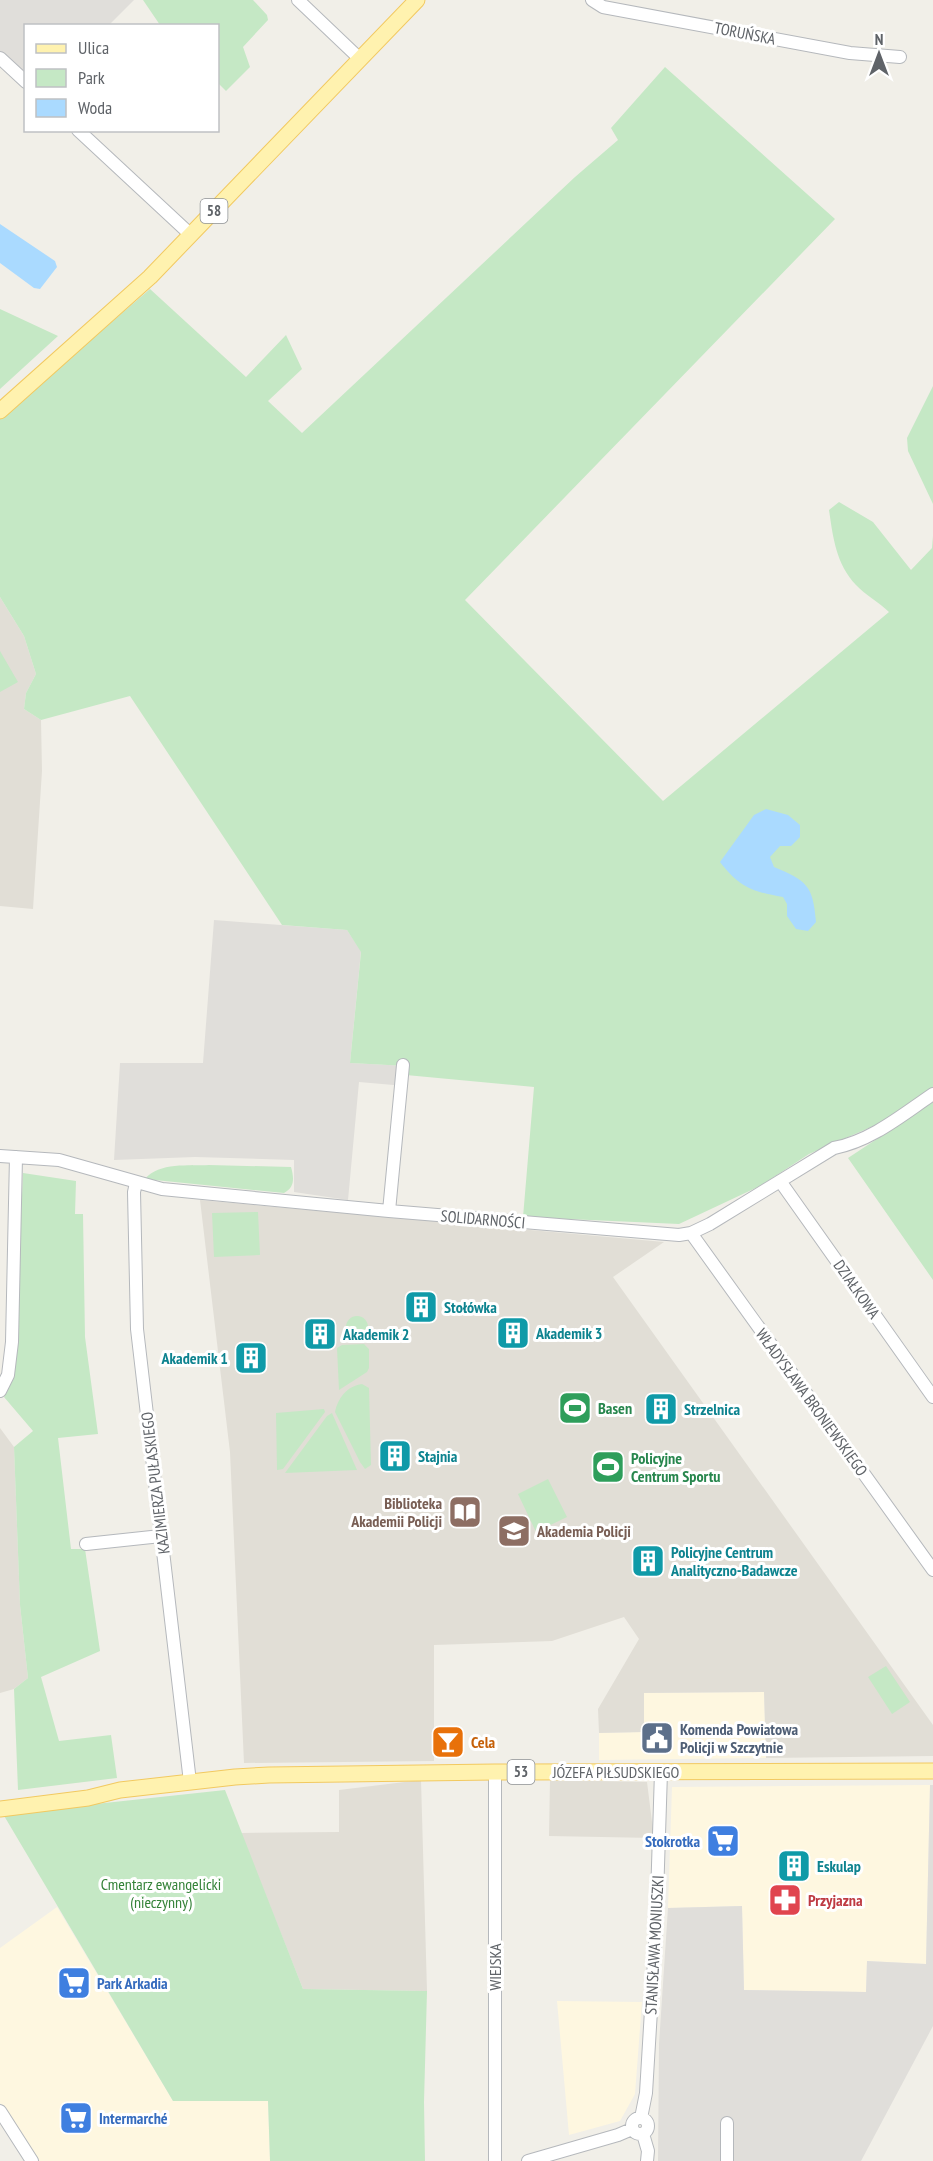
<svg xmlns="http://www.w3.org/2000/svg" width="933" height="2161" font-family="'PT Sans Narrow',sans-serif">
	<rect width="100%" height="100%" fill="#f1efe8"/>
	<!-- commercial -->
	<path fill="#fef7e0" d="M764 1692 766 1758 599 1760V1733L644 1732 643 1693Z
		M930 1785 926 1964 867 1961 866 1992 744 1990 742 1906 668 1908 672 1787Z
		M57 1907 173 2101H268L270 2161H40L0 2103V1948Z
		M557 2001 642 2002 635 2094 620 2121 569 2135Z"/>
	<!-- industrial -->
	<path fill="#e0deda" d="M0 0H134L109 25 26 26 25 82 5 62 0 68Z
		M214 920 347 930 361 951 350 1063 407 1066 405 1086 359 1082 348 1200 294 1192V1160L195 1157 114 1160 120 1063H203Z
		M930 1785H933V2026L861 2161H658L659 2044 668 1908 742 1906 744 1990 866 1992 867 1961 926 1964Z"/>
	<!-- education -->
	<path fill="#e1ded6" d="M0 597 24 636 36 674 26 693 24 709 41 720 42 771 33 909 0 906Z
		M200 1200 664 1242 613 1277 933 1725V1756L766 1758 764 1692 644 1693V1732L599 1733 598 1709 639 1639 624 1617 552 1641 434 1645V1761L244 1763 230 1452Z
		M0 1428 14 1447 20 1605 28 1678 14 1689 0 1693Z
		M421 1780 427 1991 303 1989 241 1833 339 1832V1790Z
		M550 1780 647 1782 654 1838 549 1836Z"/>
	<!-- green -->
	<path fill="#c5e8c5" d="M143 0H253L267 15 268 20 243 47 250 67 226 91 218 83V26L160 25Z
		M665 67 835 219 465 600 663 801 889 612C879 602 865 595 856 585 836 564 833 537 829 510L839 502 873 522 911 570 932 548 933 536V1089L885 1121 809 1154 760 1186 679 1224 523 1217 534 1087 406 1075 407 1066 350 1063 361 952 347 930 282 925 130 696 41 720 24 709 26 693 36 674 24 636 0 597V418L150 289 246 377 286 335 302 369 268 401 302 433 575 177 618 140 611 128Z
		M0 309 58 336 0 389Z
		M933 386V504L908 451 907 438Z
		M0 651 18 682 0 692Z
		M933 1102V1280L848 1158Z
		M209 1165 291 1167C294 1178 295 1187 284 1193L145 1179C159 1162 189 1166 209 1165Z
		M23 1173 76 1181 75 1214H83L85 1337 98 1434 58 1438 71 1549H85L100 1651 41 1677 59 1741 111 1735 117 1778 18 1790 14 1689 28 1678 20 1605 14 1447 33 1431 4 1397 14 1376Z
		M258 1212 260 1255 214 1257 212 1213Z
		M346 1327a11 11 0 1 1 22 0a11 11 0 1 1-22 0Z
		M364 1344 369 1349V1368L367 1372 339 1390 337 1348 342 1345Z
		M362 1384 369 1388 371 1465 365 1469 360 1462 335 1412C338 1398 347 1386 362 1384Z
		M324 1409 325 1412 283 1469 277 1470 276 1413Z
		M332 1413 357 1470 285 1473 327 1416Z
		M548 1479 567 1517 536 1532 518 1494Z
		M886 1666 910 1702 892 1714 868 1677Z
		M225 1790 303 1989 427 1991 424 2102 425 2161H270L268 2101H173L3 1814Z"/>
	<!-- water -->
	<path fill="#aadaff" d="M0 224 55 261 57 267 40 289 34 288 0 263Z
		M766 809 788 815 800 825V837L791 846H780L770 857 774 867C807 881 813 885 816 922L808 931 796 929 787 916V904L783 897C753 892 739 887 720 862L754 815Z"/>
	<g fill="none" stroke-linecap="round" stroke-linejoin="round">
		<defs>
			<path id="minor" d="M298 0 360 59
				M592 0 603 7 850 53 900 57
				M0 58 26 82
				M78 130 191 235
				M0 1156 59 1160 162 1189 389 1211 679 1235 691 1233 710 1224 834 1148C871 1141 902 1115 933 1094
				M780 1181 933 1397
				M136 1183 134 1192 137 1329 190 1782
				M389 1211 403 1065
				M691 1233 933 1570
				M0 1391 8 1375 12 1342 16 1157
				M86 1544 161 1536
				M495 1772V2161
				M0 2111 32 2161
				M632 2126a8 8 0 1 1 16 0a8 8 0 1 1-16 0Z
				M641 2118 646 2093 656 1928 661 1772
				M727 2123V2161
				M643 2134 648 2151 647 2161
				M528 2161 618 2135 632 2129"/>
			<path id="major" d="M0 411 150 277 417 0
				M0 1809 88 1798 120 1790 235 1777 269 1775 495 1772 933 1771"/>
		</defs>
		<!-- minor casing -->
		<use href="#minor" stroke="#b5b8bc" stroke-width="14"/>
		<!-- major casing -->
		<use href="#major" stroke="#f2c960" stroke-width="17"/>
		<!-- minor -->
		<use href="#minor" stroke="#fff" stroke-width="12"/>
		<!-- major -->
		<use href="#major" stroke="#fff2af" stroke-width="15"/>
	</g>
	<!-- icons -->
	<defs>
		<symbol id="building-square" viewBox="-11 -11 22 22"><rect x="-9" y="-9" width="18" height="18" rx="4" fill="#0f9aa8" stroke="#fff"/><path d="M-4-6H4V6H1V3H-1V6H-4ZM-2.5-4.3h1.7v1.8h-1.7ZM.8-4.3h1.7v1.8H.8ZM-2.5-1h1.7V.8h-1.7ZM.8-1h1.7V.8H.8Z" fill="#fff"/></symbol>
		<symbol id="stadium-square" viewBox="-11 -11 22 22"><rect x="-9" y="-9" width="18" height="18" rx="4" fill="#2e9e5b" stroke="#fff"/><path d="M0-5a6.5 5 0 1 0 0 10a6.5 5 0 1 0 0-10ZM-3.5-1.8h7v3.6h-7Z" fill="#fff"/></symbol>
		<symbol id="library-square" viewBox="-11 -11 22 22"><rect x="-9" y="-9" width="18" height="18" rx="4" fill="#8d6e63" stroke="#fff"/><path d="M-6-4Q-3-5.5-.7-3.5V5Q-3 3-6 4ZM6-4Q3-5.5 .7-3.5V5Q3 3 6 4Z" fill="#fff"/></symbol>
		<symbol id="university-square" viewBox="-11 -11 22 22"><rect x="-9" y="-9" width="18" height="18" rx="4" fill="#8d6e63" stroke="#fff"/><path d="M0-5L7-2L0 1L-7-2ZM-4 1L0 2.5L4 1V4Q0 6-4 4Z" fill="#fff"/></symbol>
		<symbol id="civic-square" viewBox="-11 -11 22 22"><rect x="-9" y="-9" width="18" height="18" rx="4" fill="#5c6f8a" stroke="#fff"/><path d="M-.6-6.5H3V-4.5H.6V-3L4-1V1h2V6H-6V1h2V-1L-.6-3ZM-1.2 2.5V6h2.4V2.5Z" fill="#fff"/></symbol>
		<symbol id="bar-square" viewBox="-11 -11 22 22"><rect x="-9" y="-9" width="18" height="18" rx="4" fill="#e8710a" stroke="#fff"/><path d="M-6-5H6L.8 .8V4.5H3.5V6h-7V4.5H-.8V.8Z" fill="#fff"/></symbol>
		<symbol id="supermarket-square" viewBox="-11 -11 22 22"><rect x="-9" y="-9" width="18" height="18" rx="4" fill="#3f7fe0" stroke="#fff"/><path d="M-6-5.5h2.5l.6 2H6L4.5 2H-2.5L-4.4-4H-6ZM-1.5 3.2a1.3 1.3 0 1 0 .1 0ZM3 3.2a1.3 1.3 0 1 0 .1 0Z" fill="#fff"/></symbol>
		<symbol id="pharmacy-square" viewBox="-11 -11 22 22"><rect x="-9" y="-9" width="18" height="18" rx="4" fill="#e0444e" stroke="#fff"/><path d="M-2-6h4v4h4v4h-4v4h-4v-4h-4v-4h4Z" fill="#fff"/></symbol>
	</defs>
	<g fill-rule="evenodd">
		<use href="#building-square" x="402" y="1288" width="38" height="38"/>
		<use href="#building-square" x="494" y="1314" width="38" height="38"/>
		<use href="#building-square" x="301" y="1315" width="38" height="38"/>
		<use href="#building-square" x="232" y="1339" width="38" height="38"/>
		<use href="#stadium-square" x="556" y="1389" width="38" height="38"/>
		<use href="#building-square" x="642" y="1390" width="38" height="38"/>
		<use href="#building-square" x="376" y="1437" width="38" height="38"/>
		<use href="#stadium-square" x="589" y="1448" width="38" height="38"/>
		<use href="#library-square" x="446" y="1493" width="38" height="38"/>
		<use href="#university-square" x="495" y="1512" width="38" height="38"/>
		<use href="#building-square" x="629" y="1542" width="38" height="38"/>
		<use href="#civic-square" x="638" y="1719" width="38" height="38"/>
		<use href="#bar-square" x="429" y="1723" width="38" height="38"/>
		<use href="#supermarket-square" x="704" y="1822" width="38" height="38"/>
		<use href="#building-square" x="775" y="1847" width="38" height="38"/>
		<use href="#pharmacy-square" x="766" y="1881" width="38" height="38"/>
		<use href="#supermarket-square" x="55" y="1964" width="38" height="38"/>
		<use href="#supermarket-square" x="57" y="2099" width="38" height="38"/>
	</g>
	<g text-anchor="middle" stroke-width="6" stroke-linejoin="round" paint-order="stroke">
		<!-- shield labels -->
		<g fill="#fff" stroke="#8f9295" stroke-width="1.5">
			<rect x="200.5" y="199" width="27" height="24" rx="4.5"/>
			<rect x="507.5" y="1760" width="27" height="24" rx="4.5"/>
		</g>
		<g font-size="15" font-weight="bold" fill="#5f6368">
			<text x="214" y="216">58</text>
			<text x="521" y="1777">53</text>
		</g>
		<!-- street labels -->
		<g font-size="16" fill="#5f6368" stroke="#fff">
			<text transform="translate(745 33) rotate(11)" y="6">TORUŃSKA</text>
			<text transform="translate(483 1219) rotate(5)" y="6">SOLIDARNOŚCI</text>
			<text transform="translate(857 1289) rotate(55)" y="6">DZIAŁKOWA</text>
			<text transform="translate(812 1402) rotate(54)" y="6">WŁADYSŁAWA BRONIEWSKIEGO</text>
			<text transform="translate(155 1483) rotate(-97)" y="6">KAZIMIERZA PUŁASKIEGO</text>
			<text x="616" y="1778">JÓZEFA PIŁSUDSKIEGO</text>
			<text transform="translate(654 1945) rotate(-87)" y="6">STANISŁAWA MONIUSZKI</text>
			<text transform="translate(495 1967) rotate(-90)" y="6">WIEJSKA</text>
		</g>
		<!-- culture labels -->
		<g font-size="16" font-weight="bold" fill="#0d838f" stroke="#fff" text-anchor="start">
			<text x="444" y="1313">Stołówka</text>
			<text x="536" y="1339">Akademik 3</text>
			<text x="343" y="1340">Akademik 2</text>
			<text x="228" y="1364" text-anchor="end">Akademik 1</text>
			<text x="684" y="1415">Strzelnica</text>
			<text x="418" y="1462">Stajnia</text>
			<text x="671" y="1558">Policyjne Centrum<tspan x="671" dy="18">Analityczno-Badawcze</tspan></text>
			<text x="817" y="1872">Eskulap</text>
		</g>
		<!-- leisure labels -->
		<g font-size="16" font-weight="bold" fill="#27864d" stroke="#fff" text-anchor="start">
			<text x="598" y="1414">Basen</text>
			<text x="631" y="1464">Policyjne<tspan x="631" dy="18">Centrum Sportu</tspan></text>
		</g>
		<!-- education labels -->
		<g font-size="16" font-weight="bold" fill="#785e54" stroke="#fff" text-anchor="end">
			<text x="442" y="1509">Biblioteka<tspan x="442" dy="18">Akademii Policji</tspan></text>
			<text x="537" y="1537" text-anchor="start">Akademia Policji</text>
		</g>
		<!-- service labels -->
		<g font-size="16" font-weight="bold" fill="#4e5e75" stroke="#fff" text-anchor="start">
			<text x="680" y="1735">Komenda Powiatowa<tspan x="680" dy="18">Policji w Szczytnie</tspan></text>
		</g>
		<!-- food labels -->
		<g font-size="16" font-weight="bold" fill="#c56008" stroke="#fff" text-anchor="start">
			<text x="471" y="1748">Cela</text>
		</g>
		<!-- shop labels -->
		<g font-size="16" font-weight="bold" fill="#366cbe" stroke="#fff" text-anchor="start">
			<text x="700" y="1847" text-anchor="end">Stokrotka</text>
			<text x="97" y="1989">Park Arkadia</text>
			<text x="99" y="2124">Intermarché</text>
		</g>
		<!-- park labels -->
		<g font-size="16" fill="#348238" stroke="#fff">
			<text x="161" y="1890">Cmentarz ewangelicki<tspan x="161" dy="18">(nieczynny)</tspan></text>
		</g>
		<!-- health labels -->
		<g font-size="16" font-weight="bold" fill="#be3a42" stroke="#fff" text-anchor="start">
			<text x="808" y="1906">Przyjazna</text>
		</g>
	</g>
	<!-- legend -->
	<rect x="24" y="24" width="195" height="108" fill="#ffffff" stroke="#bfc1c3" stroke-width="1.5"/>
	<rect x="36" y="44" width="30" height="9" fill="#fff2af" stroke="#bfc1c3" stroke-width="1.5"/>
	<text x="78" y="54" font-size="18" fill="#5f6368">Ulica</text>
	<rect x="36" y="69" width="30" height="18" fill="#c5e8c5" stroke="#bfc1c3" stroke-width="1.5"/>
	<text x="78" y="84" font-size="18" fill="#5f6368">Park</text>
	<rect x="36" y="99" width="30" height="18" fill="#aadaff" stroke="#bfc1c3" stroke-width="1.5"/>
	<text x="78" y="114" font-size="18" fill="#5f6368">Woda</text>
	<!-- north arrow -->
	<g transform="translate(879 54)" stroke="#ffffff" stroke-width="4.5" paint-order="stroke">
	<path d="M0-4.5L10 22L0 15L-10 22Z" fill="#5f6368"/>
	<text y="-9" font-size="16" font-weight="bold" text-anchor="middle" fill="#5f6368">N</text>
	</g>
</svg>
